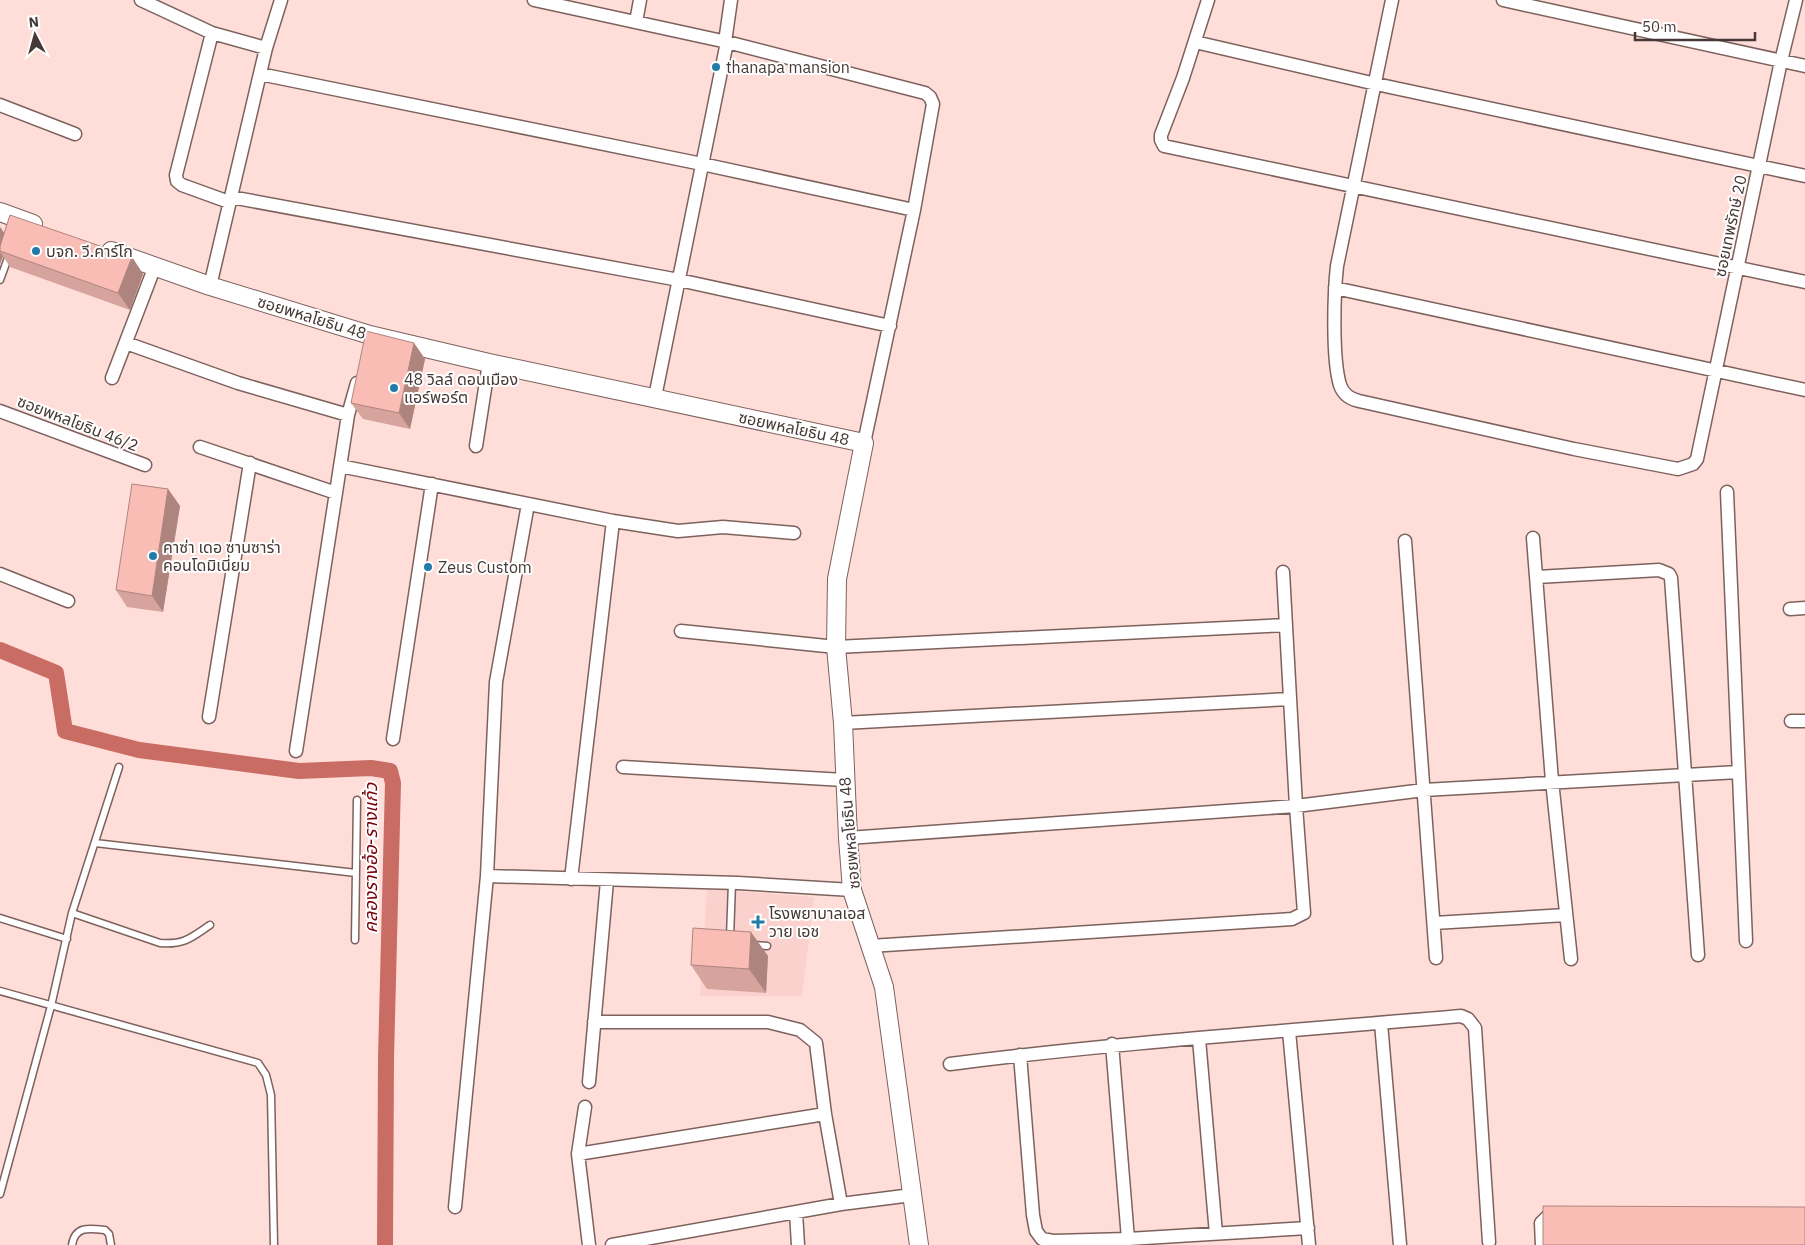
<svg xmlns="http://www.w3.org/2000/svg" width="1805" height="1245" font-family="'IBM Plex Sans','Noto Sans Thai',sans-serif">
	<rect width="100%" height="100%" fill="#ffded9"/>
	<!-- built -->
	<path fill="#fad1cc" d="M707 889 814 897 802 996H700Z"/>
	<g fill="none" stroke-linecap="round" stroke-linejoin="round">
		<!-- canal -->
		<path stroke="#c96d64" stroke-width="16" d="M0 650 56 673 65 731 139 750 299 771 371 768 390 771 393 783 386 1058 385 1245"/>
		<defs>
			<path id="lane" d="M0 280 9 255
				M95 843 356 873
				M72 913 160 943C184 945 191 938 210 925
				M0 918 67 939
				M730 937 732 883
				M355 940 357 800
				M754 945 767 946
				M0 991 258 1063 266 1075 271 1095 274 1245
				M0 1194 51 1006 72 913 119 767
				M72 1245C75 1226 89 1228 105 1230L109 1234 111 1245"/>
			<path id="street" d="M141 0 212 33 266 48
				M534 0 727 42 925 93 930 97 933 104 914 210 864 443
				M1208 0 1183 78 1161 135V140L1164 146 1805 282
				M1392 0 1337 266C1334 293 1332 359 1340 385 1343 394 1350 399 1359 401L1574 449 1678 469 1693 464 1697 459 1781 61 1796 0
				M1503 0 1805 66
				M636 22 640 0
				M212 33 176 175 177 181 182 185 229 202
				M725 42 731 0
				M1195 42 1376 84 1805 176
				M260 74 702 164 914 210
				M0 105 75 134
				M231 197 679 280 890 326
				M210 286 266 48 281 0
				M1335 288 1805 390
				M126 343 238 383 348 415
				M112 378 155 266
				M655 397 727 42
				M0 411 145 465
				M476 446 489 363
				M200 447 336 493
				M340 466 613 521 678 531 723 527 794 533
				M1727 492 1746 941
				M1533 538 1552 781 1571 959
				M1405 541 1436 958
				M0 574 68 601
				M1537 577 1659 570 1669 574 1671 578 1698 955
				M1790 609 1805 608
				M681 631 836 647 1286 625
				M209 717 250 463
				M1791 721H1805
				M843 723 1290 699
				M393 739 432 484
				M296 751 348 415 357 383
				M623 767 844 780
				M848 838 1296 806 1424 790 1738 772
				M487 876 738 883 852 890
				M571 879 613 521
				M1434 923 1566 915
				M870 946 1292 919 1304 913 1296 806 1283 572
				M594 1022H768L800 1030 816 1043 825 1114 841 1204
				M1381 1023 1400 1245
				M1289 1031 1309 1245
				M1199 1039 1216 1234
				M1112 1044 1128 1239
				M1020 1055 1033 1215 1036 1231 1042 1239 1053 1241 1128 1239 1308 1228
				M950 1064C1120 1042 1290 1031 1461 1016L1468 1019 1475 1028 1489 1242
				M589 1082 607 881
				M585 1107 578 1154 589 1245
				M578 1154 825 1114
				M455 1207 487 876 496 682 528 504
				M796 1212 798 1245
				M612 1245 841 1204 912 1195
				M1542 1245 1541 1223 1550 1214H1558"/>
			<path id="secondary" d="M0 212 33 224
				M111 251 210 286 370 335 489 363 864 443 837 579 836 647 843 723 848 838 852 890 884 987 919 1245"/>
		</defs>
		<!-- lane casing -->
		<use href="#lane" stroke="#7d615d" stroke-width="9"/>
		<!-- street casing -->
		<use href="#street" stroke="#7d615d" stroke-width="15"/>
		<!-- secondary casing -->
		<use href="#secondary" stroke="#7d615d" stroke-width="20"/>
		<!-- lane -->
		<use href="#lane" stroke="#fff" stroke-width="6"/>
		<!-- street -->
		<use href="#street" stroke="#fff" stroke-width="12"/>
		<!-- secondary -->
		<use href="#secondary" stroke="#fff" stroke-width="18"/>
	</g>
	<!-- wall -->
	<path fill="#d6a39d" d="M0 227 4 233 132 257 143 274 130 310 10 267 3 256 0 264Z
		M414 343 425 359 410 429 363 419 351 403Z
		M168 489 180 506 163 612 127 607 116 590Z
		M768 956 766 993 707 989 691 965Z"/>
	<!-- shaded-wall -->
	<path fill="#ae847f" d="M0 227 9 240 0 251Z
		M0 252 3 256 0 264Z
		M132 257 143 274 130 310 118 293Z
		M414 343 425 359 410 429 399 413Z
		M168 489 180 506 163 612 152 596Z
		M751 932 768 956 766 993 749 969Z"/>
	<!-- building -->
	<path fill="#f9bdb6" stroke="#ae847f" d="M10 215 132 257 118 293 0 251V246Z
		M366 331 414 343 399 413 351 403Z
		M132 484 168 489 152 596 116 590Z
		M693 928 751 932 749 969 691 965Z
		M1543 1206 1805 1207V1245H1543Z"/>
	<!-- markers -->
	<g fill="#217ba9" stroke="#fff" stroke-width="2">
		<circle cx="716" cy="67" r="5"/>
		<circle cx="36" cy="251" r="5"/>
		<circle cx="394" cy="388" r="5"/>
		<circle cx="153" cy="556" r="5"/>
		<circle cx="428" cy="567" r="5"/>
		<path d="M755.5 914.5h5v5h5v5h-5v5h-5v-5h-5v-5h5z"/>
	</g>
	<g text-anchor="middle" stroke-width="4" stroke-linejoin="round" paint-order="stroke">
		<!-- poi labels -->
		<g font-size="16" fill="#453836" stroke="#fff" text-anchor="start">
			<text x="726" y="73">thanapa mansion</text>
			<text x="46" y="257">บจก. วี.คาร์โก</text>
			<text x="404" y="385">48 วิลล์ ดอนเมือง<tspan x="404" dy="18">แอร์พอร์ต</tspan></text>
			<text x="163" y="553">คาซ่า เดอ ซานซาร่า<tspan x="163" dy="18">คอนโดมิเนี่ยม</tspan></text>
			<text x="438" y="573">Zeus Custom</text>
			<text x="769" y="919">โรงพยาบาลเอส<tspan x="769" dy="18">วาย เอช</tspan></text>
		</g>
		<!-- street labels -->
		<g font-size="16" fill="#453836" stroke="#fff">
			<text transform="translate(1730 226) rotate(-78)" y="6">ซอยเทพรักษ์ 20</text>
			<text transform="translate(312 317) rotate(17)" y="6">ซอยพหลโยธิน 48</text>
			<text transform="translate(78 423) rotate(21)" y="6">ซอยพหลโยธิน 46/2</text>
			<text transform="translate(794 428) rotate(12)" y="6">ซอยพหลโยธิน 48</text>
			<text transform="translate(849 833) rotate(-95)" y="6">ซอยพหลโยธิน 48</text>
		</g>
		<!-- water labels -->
		<g font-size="18" font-style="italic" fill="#7a020a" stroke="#fff">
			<text transform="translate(371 858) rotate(-90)" y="6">คลองรางอ้อ-รางแก้ว</text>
		</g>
	</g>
	<!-- north arrow -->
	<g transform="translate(35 35) rotate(354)" stroke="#ffffff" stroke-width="4" paint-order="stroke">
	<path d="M0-4L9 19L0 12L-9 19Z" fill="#453836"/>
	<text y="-8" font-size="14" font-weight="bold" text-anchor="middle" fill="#453836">N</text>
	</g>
	<!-- scale -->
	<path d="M1635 32v8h120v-8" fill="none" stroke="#453836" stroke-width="2.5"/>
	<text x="1642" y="32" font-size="15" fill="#453836" stroke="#ffffff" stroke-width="4" paint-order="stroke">50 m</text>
</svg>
